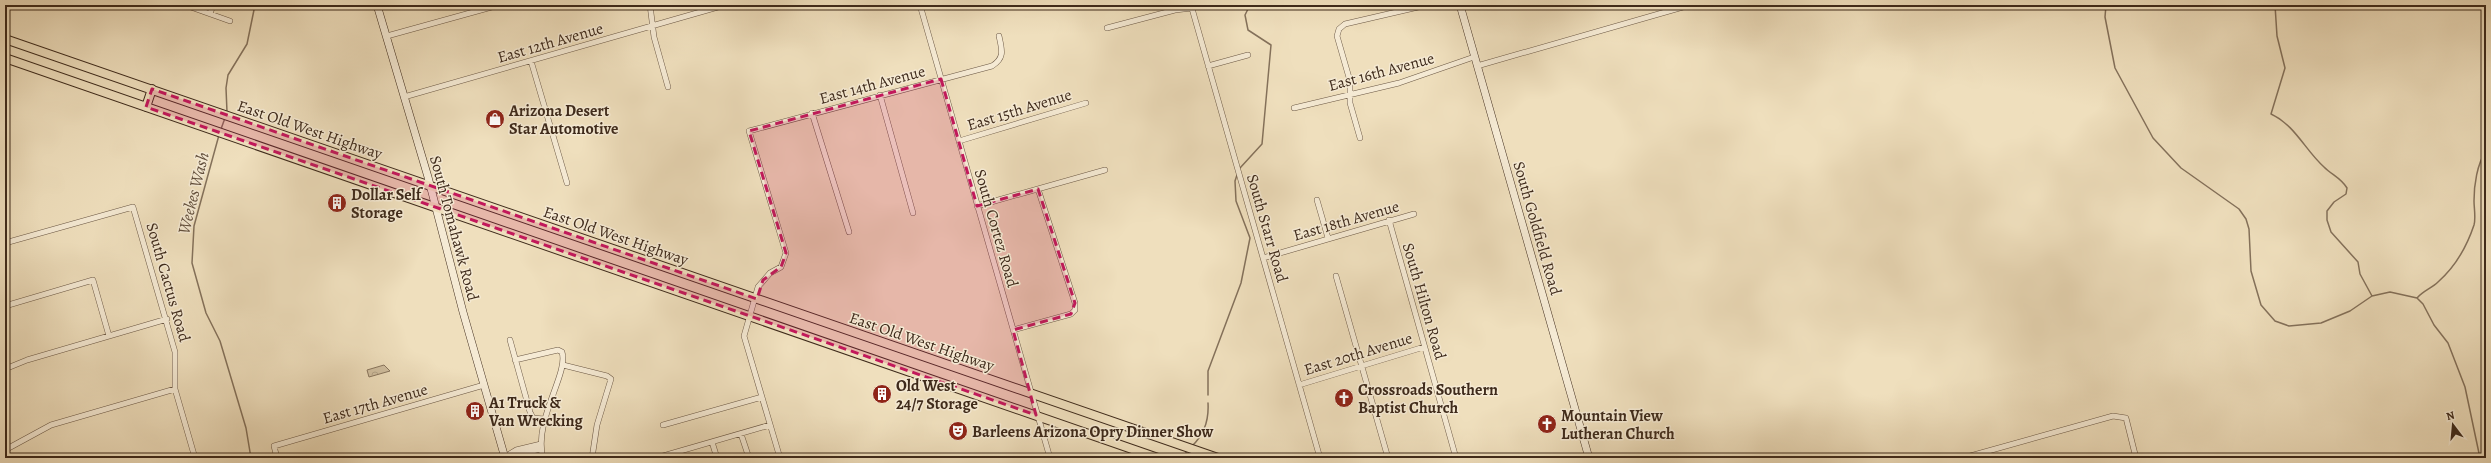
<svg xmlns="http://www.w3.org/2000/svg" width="2491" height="463" font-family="Alegreya,serif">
	<defs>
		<pattern id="park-crowns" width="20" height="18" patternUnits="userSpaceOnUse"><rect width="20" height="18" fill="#d1c0a1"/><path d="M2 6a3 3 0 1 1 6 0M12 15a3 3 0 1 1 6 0" fill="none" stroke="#b4a58a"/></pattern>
	</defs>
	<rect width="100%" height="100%" fill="#efdfbd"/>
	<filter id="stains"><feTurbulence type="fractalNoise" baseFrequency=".005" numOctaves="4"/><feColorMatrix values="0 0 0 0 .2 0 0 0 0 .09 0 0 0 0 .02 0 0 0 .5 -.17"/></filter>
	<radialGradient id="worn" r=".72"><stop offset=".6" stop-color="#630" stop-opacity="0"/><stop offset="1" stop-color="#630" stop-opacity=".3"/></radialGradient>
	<!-- park -->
	<path fill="url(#park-crowns)" stroke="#88755e" d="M384 365 390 371 369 377 367 370Z"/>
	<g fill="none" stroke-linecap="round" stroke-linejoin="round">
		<!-- stream -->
		<path stroke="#84715b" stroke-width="1.5" d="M2106 5 2105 17 2115 68 2153 138 2181 168 2239 209 2246 219 2249 229 2251 271 2261 305 2275 321 2289 326 2321 323 2350 311 2372 296 2390 292 2417 298 2423 304 2434 325 2448 343 2465 387 2480 458
			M2275 5 2277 36 2285 68 2271 114C2295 125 2305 150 2324 167 2332 175 2341 178 2347 188L2346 194 2334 202 2327 211V220L2331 232 2358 262 2360 274 2372 296
			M227 112 226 88 228 75 247 44 255 5
			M221 129 225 118
			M219 135 194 226 192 263 206 313 220 341 246 428 251 458
			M1240 168 1262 144 1271 45 1248 30 1245 15 1250 5
			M2417 298C2423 291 2432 288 2438 282 2455 267 2467 246 2474 225 2476 218 2474 208 2474 201 2474 185 2477 164 2486 151
			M1208 395V371L1241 283 1250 238 1236 201 1235 181 1237 175
			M1192 446C1204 435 1209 420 1208 403
			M1182 458 1188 450"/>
		<defs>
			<path id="minor" d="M185 5 230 21
				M650 5 654 37 668 87
				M920 5 1050 458
				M1191 5 1320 458
				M210 14 213 5
				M1107 28 1175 10 1192 8
				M387 36 499 5
				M531 61 567 183
				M1208 66 1248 55
				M1477 66 1690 5
				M880 95 913 213
				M404 97 725 5
				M1294 108 1399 83 1474 57
				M812 113 849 232
				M1360 138 1350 103V81L1337 36 1339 29 1345 24 1427 5
				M959 141 1086 103
				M1317 200 1328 238
				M977 206 1105 170
				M1389 220 1456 458
				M5 232 8 242
				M5 243 133 207 175 352V389L195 458
				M1263 258 1414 214
				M1336 276 1388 458
				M5 306 93 280 109 336
				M1013 330 1071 314 1075 310V303L1038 189
				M510 340 530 412 533 418 544 419
				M515 360 558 350 562 352C569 374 533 420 543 458
				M563 365 607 376 611 379 597 425 592 458
				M5 369 27 360 167 319
				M1299 385 1424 347
				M663 425 762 397
				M741 434 749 458
				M712 442 717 458
				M5 450 51 425 175 389
				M508 455 516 450 541 444
				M277 458 274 446 484 385
				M501 458 541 449
				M656 458 770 425
				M780 458 744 336 758 287 770 273 781 267 786 253 749 131 992 66C1005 58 1002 50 999 36
				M1963 458 2113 416 2126 418 2136 458"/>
			<path id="secondary" d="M377 5 428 177 463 312 505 458
				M1460 5 1589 458"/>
			<path id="primary" d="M5 39 1218 458
				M5 58 1158 458
				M146 107 152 89"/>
		</defs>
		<!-- minor casing -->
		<use href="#minor" stroke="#6a5744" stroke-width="6"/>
		<!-- secondary casing -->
		<use href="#secondary" stroke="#3e2a1b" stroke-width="8"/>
		<!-- primary casing -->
		<use href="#primary" stroke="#3e2a1b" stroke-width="10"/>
		<!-- minor -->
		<use href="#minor" stroke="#f5ead4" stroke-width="5"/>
		<!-- secondary -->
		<use href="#secondary" stroke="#f5ead4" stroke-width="7"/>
		<!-- primary -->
		<use href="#primary" stroke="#efdfbd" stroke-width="8"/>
	</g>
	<!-- marked area -->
	<path fill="#c2185b" fill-opacity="0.2" stroke="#c2185b" stroke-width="3" stroke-dasharray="8 5" stroke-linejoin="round" d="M941 79 977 206 1038 189 1075 303 1071 314 1013 330 1036 415 146 107 152 89 757 299 763 280 781 267 786 253 749 131Z"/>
	<!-- icons -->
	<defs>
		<symbol id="shop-disc" viewBox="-11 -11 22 22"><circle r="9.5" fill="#8f2418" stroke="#f5ead4"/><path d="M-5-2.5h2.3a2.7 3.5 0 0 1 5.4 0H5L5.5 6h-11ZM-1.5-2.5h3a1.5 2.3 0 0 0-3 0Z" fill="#fff"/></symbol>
		<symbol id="building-disc" viewBox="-11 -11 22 22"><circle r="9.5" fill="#8f2418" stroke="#f5ead4"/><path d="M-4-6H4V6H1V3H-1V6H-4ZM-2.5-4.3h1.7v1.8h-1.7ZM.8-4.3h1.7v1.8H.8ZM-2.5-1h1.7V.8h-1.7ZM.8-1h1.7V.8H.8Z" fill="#fff"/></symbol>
		<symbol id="church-disc" viewBox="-11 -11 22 22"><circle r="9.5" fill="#8f2418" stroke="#f5ead4"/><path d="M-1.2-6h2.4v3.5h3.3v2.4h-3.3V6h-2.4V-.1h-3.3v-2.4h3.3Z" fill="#fff"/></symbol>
		<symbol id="theatre-disc" viewBox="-11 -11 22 22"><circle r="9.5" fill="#8f2418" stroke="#f5ead4"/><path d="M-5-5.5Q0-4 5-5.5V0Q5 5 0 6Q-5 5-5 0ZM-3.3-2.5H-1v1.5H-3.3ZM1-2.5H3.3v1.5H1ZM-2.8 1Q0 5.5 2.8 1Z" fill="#fff"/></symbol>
	</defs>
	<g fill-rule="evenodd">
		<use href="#shop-disc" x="484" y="108" width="22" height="22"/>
		<use href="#building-disc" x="326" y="192" width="22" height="22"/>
		<use href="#building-disc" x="871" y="383" width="22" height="22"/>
		<use href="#church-disc" x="1333" y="387" width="22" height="22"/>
		<use href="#building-disc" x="464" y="400" width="22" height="22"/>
		<use href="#church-disc" x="1536" y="413" width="22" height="22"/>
		<use href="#theatre-disc" x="947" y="420" width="22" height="22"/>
	</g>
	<g text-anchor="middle" stroke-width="3" stroke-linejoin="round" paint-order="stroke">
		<!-- street labels -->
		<g font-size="16" fill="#3e2a1b" stroke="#f5ead4">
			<text transform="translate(550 42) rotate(-16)" y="6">East 12th Avenue</text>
			<text transform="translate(1381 71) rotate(-15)" y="6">East 16th Avenue</text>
			<text transform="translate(872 84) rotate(-15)" y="6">East 14th Avenue</text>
			<text transform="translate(1019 109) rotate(-17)" y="6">East 15th Avenue</text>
			<text transform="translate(310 129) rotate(19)" y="6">East Old West Highway</text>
			<text transform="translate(1346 220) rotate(-16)" y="6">East 18th Avenue</text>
			<text transform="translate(455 228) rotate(75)" y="6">South Tomahawk Road</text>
			<text transform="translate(997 228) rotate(74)" y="6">South Cortez Road</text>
			<text transform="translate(1268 228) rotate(74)" y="6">South Starr Road</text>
			<text transform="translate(1538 228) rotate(74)" y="6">South Goldfield Road</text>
			<text transform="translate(616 235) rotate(19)" y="6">East Old West Highway</text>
			<text transform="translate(169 282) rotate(74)" y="6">South Cactus Road</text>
			<text transform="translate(1425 301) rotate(74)" y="6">South Hilton Road</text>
			<text transform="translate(922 341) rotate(19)" y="6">East Old West Highway</text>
			<text transform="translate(1358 353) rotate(-17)" y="6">East 20th Avenue</text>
			<text transform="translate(375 403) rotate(-16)" y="6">East 17th Avenue</text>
		</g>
		<!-- poi labels -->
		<g font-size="16" font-weight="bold" fill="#3e2a1b" stroke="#f5ead4" text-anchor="start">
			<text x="509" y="116">Arizona Desert<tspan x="509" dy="18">Star Automotive</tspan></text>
			<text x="351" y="200">Dollar Self<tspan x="351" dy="18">Storage</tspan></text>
			<text x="896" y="391">Old West<tspan x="896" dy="18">24/7 Storage</tspan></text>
			<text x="1358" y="395">Crossroads Southern<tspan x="1358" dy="18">Baptist Church</tspan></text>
			<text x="489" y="408">A1 Truck &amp;<tspan x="489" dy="18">Van Wrecking</tspan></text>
			<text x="1561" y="421">Mountain View<tspan x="1561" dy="18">Lutheran Church</tspan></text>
			<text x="972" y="437">Barleens Arizona Opry Dinner Show</text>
		</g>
		<!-- water labels -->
		<g font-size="17" font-style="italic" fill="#614e3b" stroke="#f5ead4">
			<text transform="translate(193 193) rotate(-76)" y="6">Weekes Wash</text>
		</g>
	</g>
	<!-- margin -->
	<rect width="2491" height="463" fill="none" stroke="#efdfbd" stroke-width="20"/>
	<rect x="6" y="6" width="2479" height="451" fill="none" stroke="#3e2a1b" stroke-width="2"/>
	<rect x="10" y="10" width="2471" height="443" fill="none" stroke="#3e2a1b"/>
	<!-- north arrow -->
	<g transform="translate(2453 425) rotate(344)" stroke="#f5ead4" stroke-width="3" paint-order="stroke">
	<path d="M0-3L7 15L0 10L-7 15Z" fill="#3e2a1b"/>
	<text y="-6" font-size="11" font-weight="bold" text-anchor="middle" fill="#3e2a1b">N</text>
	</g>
	<rect width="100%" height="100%" filter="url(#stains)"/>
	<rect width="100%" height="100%" fill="url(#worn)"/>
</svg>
